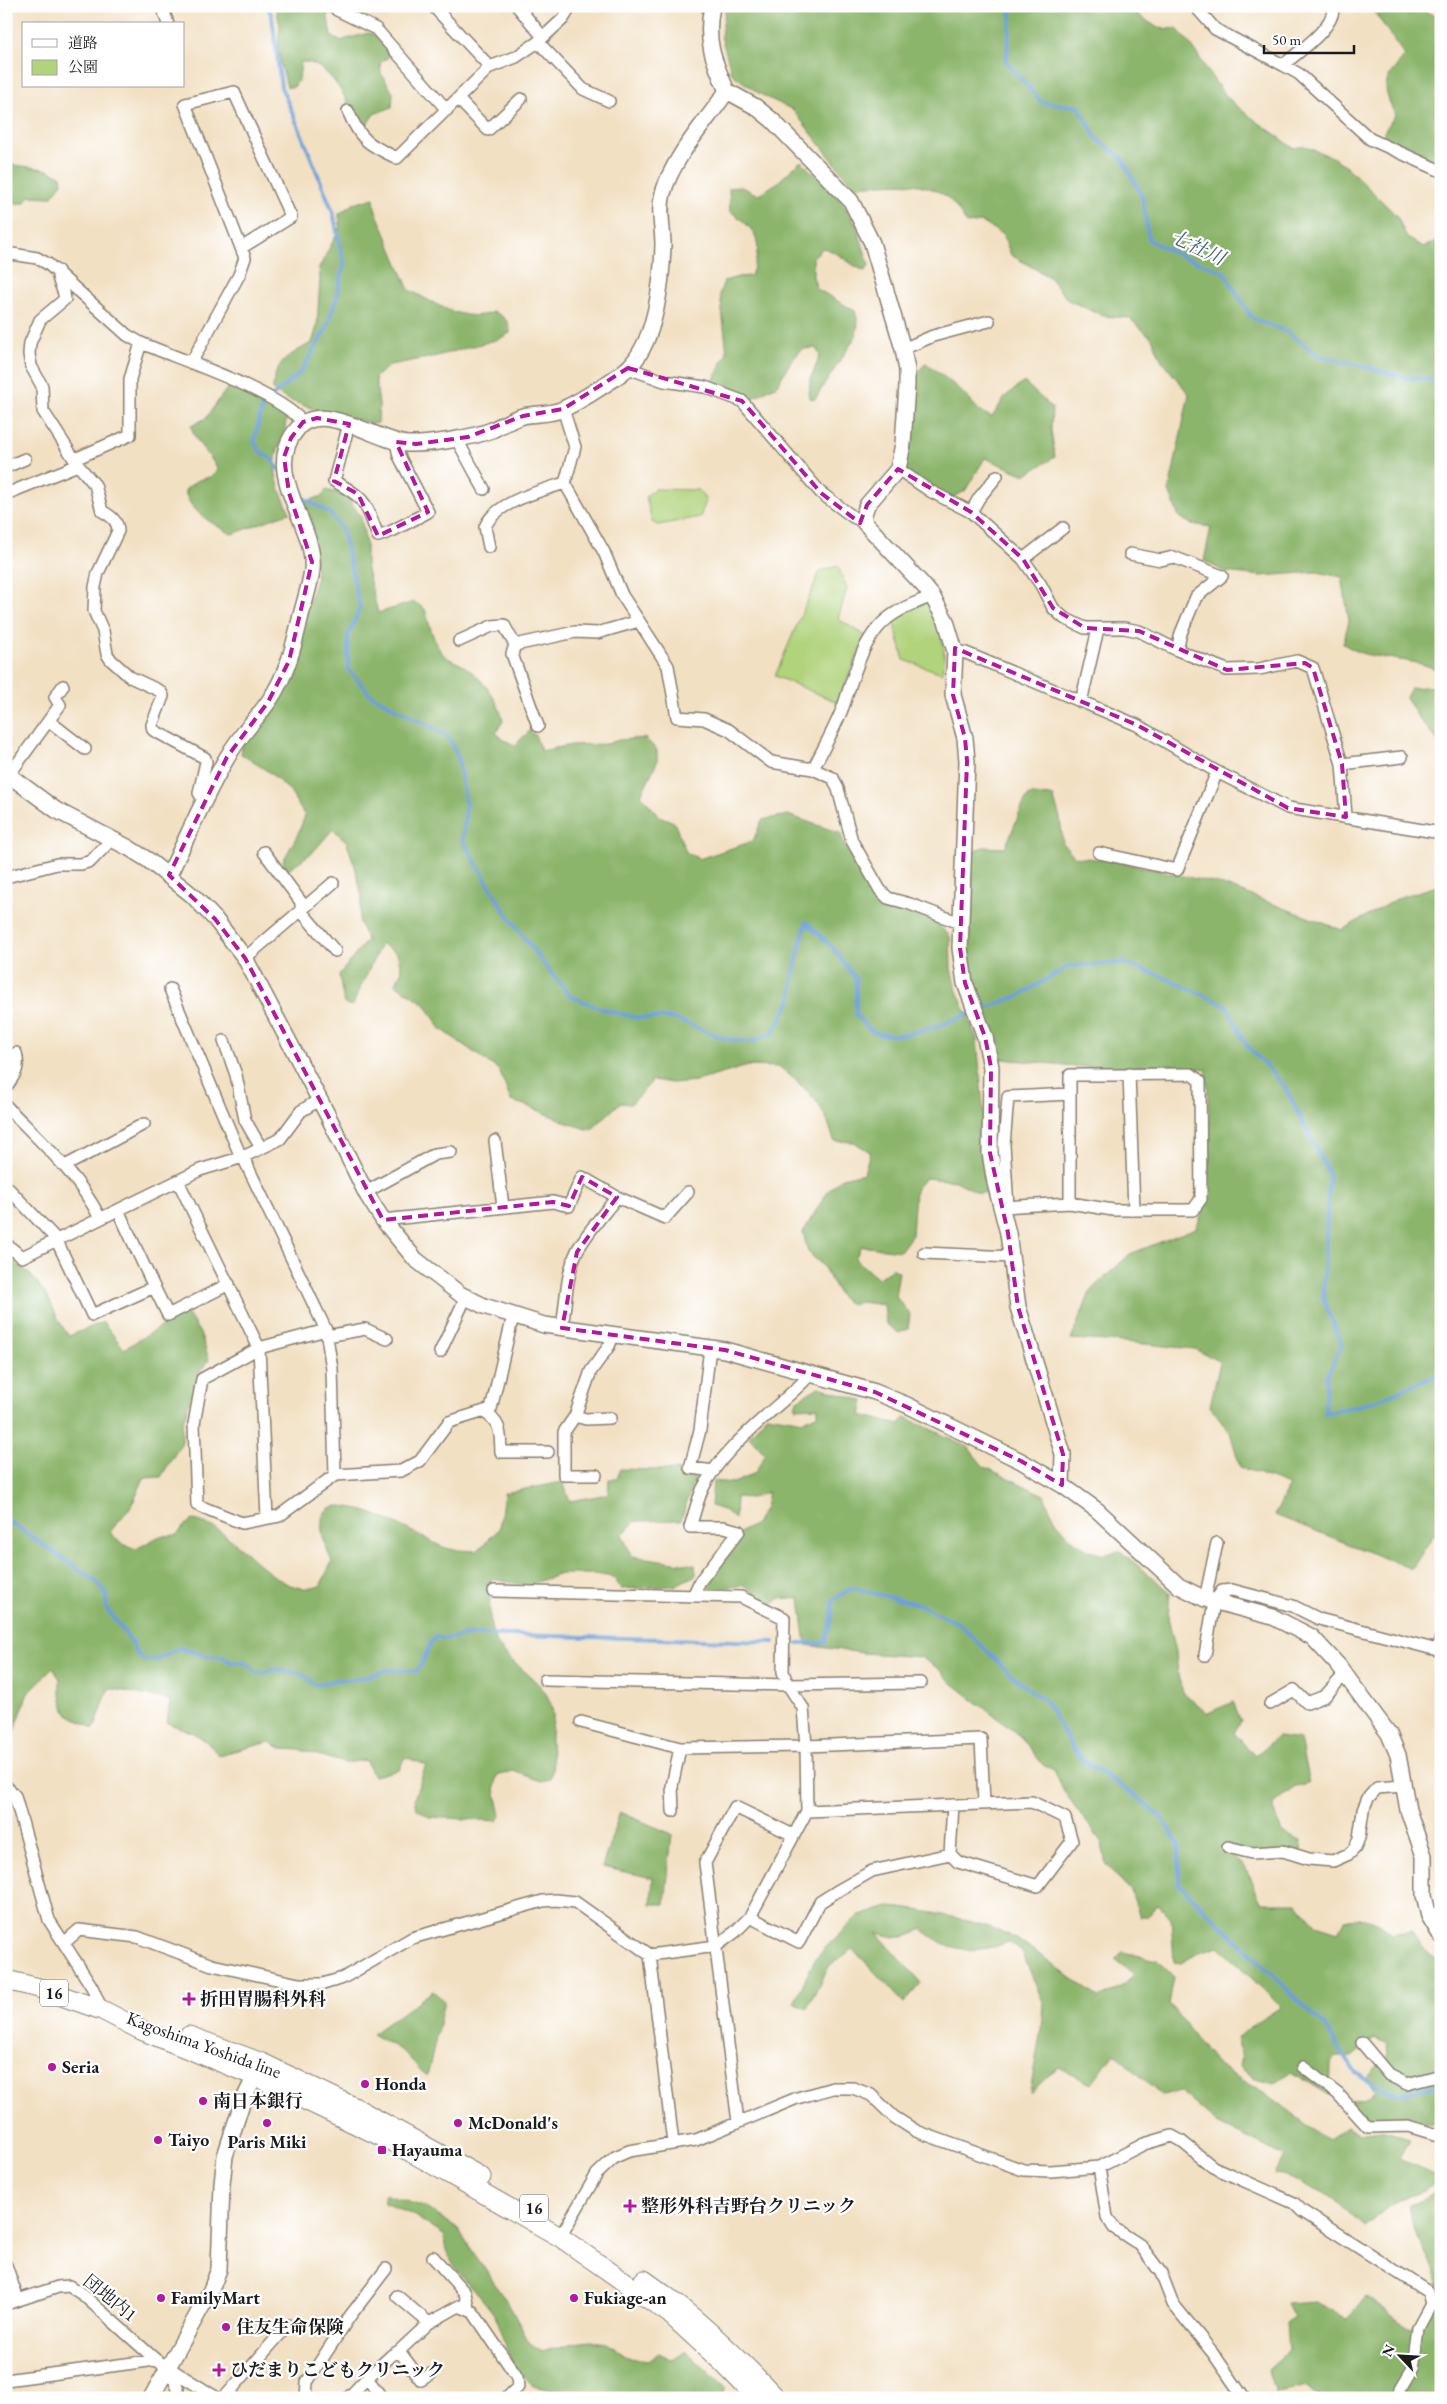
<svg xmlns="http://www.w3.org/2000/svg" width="1447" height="2404" font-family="'EB Garamond','Noto Serif JP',serif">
	<rect width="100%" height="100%" fill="#fff"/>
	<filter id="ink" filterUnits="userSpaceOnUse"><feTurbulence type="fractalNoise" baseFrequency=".02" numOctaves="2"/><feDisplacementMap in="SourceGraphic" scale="10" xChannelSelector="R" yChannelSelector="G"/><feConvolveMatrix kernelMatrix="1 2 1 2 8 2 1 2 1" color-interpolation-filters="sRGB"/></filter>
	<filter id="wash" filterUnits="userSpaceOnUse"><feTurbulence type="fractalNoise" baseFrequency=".0096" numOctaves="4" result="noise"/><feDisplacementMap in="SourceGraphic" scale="20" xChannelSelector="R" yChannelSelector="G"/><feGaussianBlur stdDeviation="1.12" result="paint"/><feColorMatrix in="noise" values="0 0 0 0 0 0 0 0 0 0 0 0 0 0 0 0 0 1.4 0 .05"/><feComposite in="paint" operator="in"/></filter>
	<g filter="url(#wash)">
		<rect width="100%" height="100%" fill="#f2e0c3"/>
		<!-- green -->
		<path fill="#b0d37c" stroke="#66784c" d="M655 489 699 490 706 501 700 517 658 525 652 522 646 496Z
			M838 566 847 588 838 619 866 636 837 702 775 676 820 571Z
			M927 602C939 628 948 643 942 673L904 660 893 618Z"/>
		<!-- forest -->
		<path fill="#8cb56c" stroke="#546844" d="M275 6H326L331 36 340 41 368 33 373 34 391 55 380 63 381 73 393 93 392 107 374 114 365 127 359 125C349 103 329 60 301 62L299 79 294 87H287L281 64 278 47 280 25Z
			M726 6H1124L1158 28 1177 29C1198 49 1208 77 1228 98 1246 116 1273 131 1293 148L1304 146 1332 157 1345 165 1397 216 1407 238 1424 247 1441 239V673C1427 660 1380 659 1361 653 1355 651 1349 647 1343 644L1349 621 1342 577 1317 572 1261 576 1225 572 1204 561 1211 527 1191 524 1179 517 1169 491 1189 394 1162 361 1152 338 1129 318 1103 316 1068 300 1049 277 1011 255 1003 235 982 222 967 224C960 213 952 198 939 192 913 178 881 185 853 186L793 110 760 94 732 74 721 36Z
			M1374 6H1389L1393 10 1408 15 1420 9 1441 19V164L1428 161 1384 138V132L1395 115C1381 84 1383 82 1405 56L1373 10Z
			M801 161 842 202 856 224 869 265 865 271C849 265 840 252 823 248L813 257V277L817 289 855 311 858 323 856 336 815 399 809 398 810 381 820 355 816 348 802 349 790 363 777 385 747 401 714 386 712 383 727 353 720 293 724 281 738 277 751 276C763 241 760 233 730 211L729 188 740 186 758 195 777 183Z
			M6 164 45 169 61 176 62 183 51 197 29 196 24 203 11 204 6 201Z
			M374 198 375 209 409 290C436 303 463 324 493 312 504 316 510 321 510 333L499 339 433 357 390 365 375 377 379 404 378 423 372 424C345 415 293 408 273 390 273 363 290 354 312 343L317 326 320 279 319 268 340 228 339 214 353 204Z
			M926 363 957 387 981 412 992 417 1006 396 1024 382 1052 408 1051 430 1055 457 1025 475 985 458 965 491 953 497 931 489 902 468 910 443 915 374Z
			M228 387 261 400 286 416C287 427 281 438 278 449 271 475 280 490 290 513 270 518 252 528 232 534 214 525 188 511 185 490L196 481 213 476 218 469C208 452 197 446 191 426L206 418Z
			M326 490 346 495 361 517 366 545V566L378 613 414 602 425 609C429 623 433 642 442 653 446 659 456 661 462 665 481 676 499 700 503 721L496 733 506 741 515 745 529 731 535 735 541 751 572 745 607 744 619 740 645 738 657 750V762L641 795 659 816 674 822 686 852 699 859 753 841 762 820 788 815 840 833 848 853 856 860 883 901 897 908 921 912 931 918 950 936 951 969 957 991 977 1039 990 1187 987 1193H979L956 1181 925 1178 915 1190 912 1235 900 1251 861 1246 855 1259 878 1279 892 1268 899 1272 895 1296 910 1314 908 1329 899 1333 886 1324 884 1305 861 1302 850 1305 840 1296 823 1266 808 1252 803 1232 828 1191 842 1178 864 1173 870 1152 854 1142 834 1141C823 1101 810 1093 780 1067L748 1066 697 1081 672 1083 653 1080 631 1104 620 1103 591 1130C563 1124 539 1108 511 1101L499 1070 441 1029 425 1004 395 984 402 971 397 953 381 944 352 1006 344 1004 339 975 367 940 359 921 362 897 355 866 346 841 333 829 313 852 287 870 283 861 297 836 305 816 289 790 269 772 241 754 243 741 274 705 317 577 301 503 322 496Z
			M1441 686V744L1419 719 1406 697 1411 688Z
			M1029 795 1053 796 1060 818 1063 844 1075 857 1116 861 1223 885 1342 930 1400 897 1441 885V1537L1434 1534 1412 1569 1275 1515 1289 1485 1240 1467 1230 1432 1210 1406 1220 1362 1195 1349 1125 1342 1071 1339 1091 1290 1130 1254 1196 1228 1207 1202 1209 1122 1207 1069 1170 1065 1096 1068 1002 1059 969 962 972 853 983 847 1005 848 1023 805Z
			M6 1253C19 1263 32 1275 42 1289 53 1303 56 1320 69 1336L103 1322 124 1349 186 1311 201 1335 209 1360 198 1374 182 1425V1442L161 1477 144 1478 132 1505 110 1532 120 1543 136 1549 160 1536 177 1535 185 1525 193 1520C239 1527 273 1602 320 1586L332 1562C327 1548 315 1524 326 1511 344 1491 424 1539 443 1547 452 1551 466 1550 477 1551L499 1529 504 1493 563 1482 570 1501 608 1494 609 1479H617L620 1469 697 1471 681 1520 636 1521 622 1535 632 1556 695 1565 696 1575 674 1586 621 1589 613 1577 596 1574H561L527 1585 491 1579C490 1596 487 1626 496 1642 512 1669 551 1681 553 1715 554 1721 551 1728 551 1734 550 1752 556 1761 550 1779L541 1781 513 1771 497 1776 495 1789 501 1815 498 1821 429 1817 416 1808 414 1799 426 1765 405 1757 399 1770 374 1776 365 1760 345 1763 301 1750 282 1749 270 1742 218 1755C206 1736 187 1730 167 1723L170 1700 109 1688 94 1729 66 1713 60 1692V1679L53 1668 28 1693 16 1727 6 1744Z
			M819 1387 864 1401 861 1415 899 1425 905 1417 968 1447 983 1466 1044 1495C1052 1520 1073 1548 1100 1554 1106 1555 1114 1552 1120 1551L1170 1592 1168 1617 1176 1652 1178 1676 1183 1692 1208 1713 1233 1702 1241 1721 1234 1733 1255 1756 1277 1737 1300 1740 1309 1784 1292 1788 1273 1804 1282 1833 1302 1841 1301 1852 1246 1857 1231 1854 1245 1867 1261 1903H1297L1316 1925 1338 1932 1344 1921C1368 1916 1373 1919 1391 1934L1411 1931 1424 1949 1441 1965V1998L1435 2000 1441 2015V2123L1369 2124 1346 2102 1365 2098 1375 2091 1366 2079 1388 2056 1387 2044 1375 2038 1352 2057H1336L1330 2065 1329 2095 1292 2072 1274 2084 1255 2079 1239 2065 1242 2055 1237 2039 1251 2026 1281 2007 1219 1946 1200 1952 1181 1963 1174 1962 1171 1918 1158 1905 1147 1917H1140L1131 1891 1106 1865 1102 1843 1065 1793 1054 1770 1043 1765 1021 1737 952 1683 940 1670 921 1657 863 1653 806 1645 800 1599 780 1598 773 1604 763 1603 753 1591 744 1585 706 1592 741 1532 754 1525 765 1508 768 1492 751 1498 736 1497 735 1519 726 1511 711 1506 713 1481 734 1483 755 1473 765 1454 749 1436 767 1415 804 1421 818 1414V1407L795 1408 797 1400Z
			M620 1812 672 1834 665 1904H651L653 1878 602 1867Z
			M888 1907C922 1909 989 1922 1018 1940 1046 1958 1072 1979 1099 1998L1124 1985 1134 1974 1114 1959 1123 1952 1157 1960 1174 1977 1169 2004 1218 2066 1270 2097 1327 2140 1347 2127 1359 2133 1380 2130 1409 2138 1399 2159 1441 2178V2181L1398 2200 1364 2227 1333 2198 1284 2175 1275 2174 1284 2156 1217 2123 1180 2091 1162 2095 1114 2053 1091 2084 1058 2067 1030 2093 1041 2029 1043 2002 1022 1952 1009 1942C975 1954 950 1953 922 1929 903 1941 898 1938 877 1933L921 1983 904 2003 853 1949 830 1965 806 2009 794 2003 816 1957 857 1917Z
			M433 1991 444 2001 427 2077 404 2052 372 2034Z
			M1441 2189V2398H1323L1317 2395 1308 2387 1275 2393 1268 2370 1288 2352 1286 2323 1294 2318 1287 2304 1315 2302 1347 2318 1367 2297 1410 2328 1427 2312 1437 2284 1434 2269 1413 2227 1409 2204Z
			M384 2194 424 2207 456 2227 508 2303 529 2342 542 2352 573 2343 592 2341 607 2343 629 2358 648 2361 659 2353 673 2360 686 2351 726 2388 721 2398H610C603 2392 593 2396 584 2396 573 2395 541 2389 532 2384 504 2367 509 2343 496 2318 484 2295 440 2264 445 2236L413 2215 385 2203Z"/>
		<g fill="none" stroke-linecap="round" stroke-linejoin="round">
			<!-- stream -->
			<path stroke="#6ea0d9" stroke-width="4" d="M267 6 272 16 281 87 299 128 333 212 344 264 336 301 326 329 300 373 263 404 254 440 259 450 270 458 280 470
				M1012 6 1006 61 1041 102 1079 107 1097 139 1122 158 1142 196 1149 240 1176 254 1224 272 1252 318 1287 332 1318 355 1408 378 1441 380
				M296 489 303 498 330 513 342 529 360 608 348 636V669L371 695 448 736 458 757 466 806 463 841 504 910 543 963 570 996 602 1009 638 1018H672L726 1039 751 1042 773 1033 791 1000 794 972 806 922 831 946 856 979V1015C862 1021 869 1031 876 1033 904 1042 947 1022 973 1013
				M980 1010 1019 996 1069 966 1123 963 1161 976 1227 1006 1245 1043 1285 1087 1329 1174 1323 1298 1342 1345 1326 1378 1325 1413 1369 1403 1441 1374
				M6 1519 97 1582 107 1596 106 1608 131 1641 136 1652 144 1660H157L179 1648 208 1656 223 1657 231 1662 246 1663 258 1673 263 1674 271 1669 302 1674 315 1685 336 1680 357 1679 389 1670 416 1671C427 1662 425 1646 436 1636L444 1639 475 1634 774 1642
				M798 1643H825L832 1617 833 1600 851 1588 918 1604 960 1624 1011 1675 1046 1702 1073 1749 1087 1763 1140 1799 1161 1817 1179 1845V1884L1325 2026 1355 2072 1372 2084 1399 2094 1441 2085"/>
		</g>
	</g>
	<g filter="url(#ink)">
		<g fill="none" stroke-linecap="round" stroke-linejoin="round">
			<defs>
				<path id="minor" d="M162 6 168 24
					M334 6 337 10 376 29 447 110
					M433 6 490 67
					M517 6 543 37
					M1195 6 1215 29 1283 65C1298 52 1336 27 1333 6
					M538 42 583 89 609 101
					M1283 65 1299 74 1370 139 1441 171
					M458 99 488 130 521 99
					M348 111C360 140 369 145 397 158L490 67 516 57 538 42 563 19 571 6
					M6 253 37 258 48 264 127 335 141 343C184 361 274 390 303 422
					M58 271C56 281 64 288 65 299L40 320 30 343 29 354 31 366 42 386 43 411 78 465
					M903 349 933 336 989 321
					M191 363 239 275 245 258 185 104 234 92 291 217 241 248
					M628 368 664 381 705 387 742 401 821 493 853 517 864 522
					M563 409 575 447 565 483 604 552 622 595 668 666 677 717 704 719 729 730 771 762 813 769C823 749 835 728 843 707 855 673 863 631 897 612 908 605 921 601 932 596
					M349 424 334 481C367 499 365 502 378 536L392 531 428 512 399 456 396 442
					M456 438 484 489
					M75 459 130 435V379L141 343
					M6 467 25 459
					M898 469 930 491 971 512 1023 559
					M6 494 78 465 95 485 102 511C111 516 118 521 118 531L98 573 95 587 94 611 103 631 107 654 111 660 130 677 160 691 163 696 152 725 153 730 205 758 206 762 199 793 205 803
					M971 512 979 498 997 476
					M1063 528 1023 559 1041 585 1053 608 1064 618 1085 628H1124L1139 631 1177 650 1227 670 1259 669 1297 661 1313 668 1342 764 1346 817
					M489 547 485 527C495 502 541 491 565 483
					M1130 554 1161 560 1173 557 1222 576 1196 597 1181 633 1177 650
					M459 641 492 626 504 625 515 645 575 632 597 633 639 621
					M515 645 512 654 538 726
					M955 651 966 653 1137 725 1217 772 1288 808 1441 833
					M1081 702 1098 629
					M49 721 85 749
					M1342 764 1402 757
					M813 769 833 778 838 789 852 841 880 890 888 898 910 904 960 923
					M9 775 60 705 55 697 63 686
					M264 852 301 902V911L335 951
					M1099 853 1177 870 1217 772
					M6 877 57 864H81L91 861 112 839
					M245 958 333 883
					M170 989 241 1157
					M224 1041 236 1075 245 1120 261 1148
					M1129 1074 1134 1210
					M6 1087C15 1075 20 1068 16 1053
					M6 1106C41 1142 77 1173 100 1218
					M495 1141 503 1207
					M243 1157 326 1330 332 1369 335 1475
					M65 1166 144 1124
					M178 1181 259 1348 267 1518
					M6 1186 56 1239 92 1315 154 1287 168 1315 229 1284
					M366 1192 435 1154 451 1152
					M1002 1207 1070 1203 1113 1210H1193L1201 1199 1200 1081 1191 1074 1070 1075V1203
					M1008 1207 1004 1145 1008 1097 1070 1094
					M118 1210 154 1287
					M383 1220 553 1202 569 1206 582 1177 617 1197 665 1218 688 1192
					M6 1244 22 1257 200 1170 243 1157 280 1139 301 1111 319 1100
					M924 1253 1011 1257
					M562 1328C566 1303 566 1274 577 1251 588 1231 603 1215 617 1197
					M326 1330 259 1348 202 1379 194 1424 197 1505 242 1523 279 1516 335 1475 401 1471 420 1461 449 1422 491 1409 513 1316
					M327 1336 365 1329 387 1339
					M710 1348 700 1430 690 1468 714 1471
					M440 1352 466 1297
					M484 1412C502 1423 500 1433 501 1452H548
					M575 1416 586 1419 610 1418
					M596 1475H564V1432L575 1416 591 1371 609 1346 614 1334
					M693 1596 700 1581 739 1531 724 1527H690C694 1515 697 1502 702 1490 723 1445 778 1409 811 1374
					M1205 1599 1217 1543
					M1438 1650 1441 1636
					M1205 1655 1214 1602 1222 1591 1232 1590 1293 1606 1319 1619 1441 1651
					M545 1680 788 1685 921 1683
					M1270 1704 1294 1690 1307 1703 1325 1696 1345 1674
					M581 1722 680 1748 806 1746 981 1739 984 1803
					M6 1786 15 1796 49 1920 92 1987 102 2010
					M673 1811 672 1786 680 1748
					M1228 1847 1252 1853 1283 1851 1309 1859 1333 1861 1349 1854 1355 1848 1359 1838 1363 1810 1368 1798 1377 1788 1403 1786
					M950 1854 953 1805
					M750 1917 799 1942 820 1902 839 1890 872 1871 950 1854 958 1862 1038 1886 1072 1841 1065 1818 1032 1802 807 1811
					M64 1943 79 1930 137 1937 212 1965 299 1984H323L343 1978 412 1938 543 1901 556 1900 575 1902 650 1955 716 1946 735 1932 750 1917 807 1811 806 1746 803 1708 788 1685 783 1672 784 1618 741 1597 494 1591
					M650 1955 673 2143
					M1362 2043 1389 2075 1407 2084 1441 2075
					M1303 2067 1338 2094 1368 2127 1408 2126 1441 2136
					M738 2122 705 1863 735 1807 793 1835
					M1099 2167 1144 2144 1172 2136 1181 2141 1213 2167 1294 2203 1302 2211 1428 2292 1431 2304 1418 2328 1413 2368 1401 2388 1399 2398
					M560 2237 597 2174 615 2157 629 2151 696 2140 797 2098 833 2088H853L871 2095 894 2117 916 2131 1023 2170 1051 2171 1099 2167 1107 2217 1114 2228 1140 2245 1161 2273 1173 2304 1213 2353 1244 2398
					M433 2257 465 2293 468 2308
					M6 2265 18 2300
					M397 2296 429 2323
					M6 2304 58 2287 69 2286 82 2294 156 2360
					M399 2351 421 2380 431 2374
					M169 2367 178 2389V2398
					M367 2378 382 2398
					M6 2380 156 2360 217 2398
					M224 2398 288 2325
					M306 2398 307 2382 350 2316 386 2269
					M348 2398 367 2378 392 2355 399 2351 429 2323 459 2306 473 2312 517 2377 518 2387 507 2398"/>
				<path id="tertiary" d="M712 6C705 40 713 60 727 91L756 107 772 120 851 201 872 243 903 349 907 370V385L903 444 898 469 867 505 864 514V522L923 585 932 596 946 621 955 651 953 695 965 738 967 761 960 948 965 983 985 1037 991 1067 990 1153 995 1183 1008 1233 1018 1307 1063 1454 1062 1485
					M6 773 56 810 129 848 148 860 192 895 215 919 245 958 327 1114 367 1195 383 1220 415 1259 460 1294 484 1306 544 1325 725 1350 875 1392 907 1405 1021 1461 1062 1485 1097 1510 1179 1586 1205 1599 1273 1617 1312 1637 1338 1665 1389 1734 1398 1755 1408 1810 1424 1856V1896L1429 1916 1441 1936
					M169 875C188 836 205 794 228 756 239 736 256 720 269 701 287 675 294 646 301 615 305 600 310 585 312 570 317 524 259 472 298 428 322 400 377 441 407 444 427 445 472 438 492 430 502 425 512 419 523 416 536 413 551 415 563 409 577 403 621 376 631 365 656 338 662 281 663 245 663 227 658 211 663 193 674 155 705 124 727 91
					M151 2398 211 2290 219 2269 222 2184 225 2156 242 2103 260 2066"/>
				<path id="primary" d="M6 1980 39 1988 102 2010 141 2030 255 2076 395 2143 560 2237 670 2314 722 2362 757 2398
					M189 2036 262 2063 356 2108 481 2177
					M644 2280C693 2314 735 2354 776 2398"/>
			</defs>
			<!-- minor casing -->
			<use href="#minor" stroke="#877e70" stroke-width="14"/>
			<!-- tertiary casing -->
			<use href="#tertiary" stroke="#877e70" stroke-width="18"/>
			<!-- primary casing -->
			<use href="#primary" stroke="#877e70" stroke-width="21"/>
			<!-- minor -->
			<use href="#minor" stroke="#fff" stroke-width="11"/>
			<!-- tertiary -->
			<use href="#tertiary" stroke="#fff" stroke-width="15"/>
			<!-- primary -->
			<use href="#primary" stroke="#fff" stroke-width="19"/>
		</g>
	</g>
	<!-- marked area -->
	<path fill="none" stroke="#b5179e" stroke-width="4" stroke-dasharray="10 6" stroke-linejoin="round" d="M628 368 742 401 821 493 860 523 867 505 898 469 971 512 1023 559 1053 608 1085 628 1139 631 1227 670 1305 663 1313 668 1342 764 1346 817 1288 808 1137 725 955 648 953 695 965 738 967 761 960 948 965 983 985 1037 991 1067 990 1153 1008 1233 1018 1307 1063 1454 1062 1485 1021 1461 875 1392 725 1350 562 1328 577 1252 617 1197 582 1177 569 1206 553 1202 383 1220 245 958 215 919 169 875 227 757 268 702 289 661 312 562 289 493 284 457 291 438 303 422 317 418 349 424 334 481 358 494 378 536 428 512 396 442 416 444 468 437 523 416 563 409Z"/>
	<!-- markers -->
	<g fill="#b5179e" stroke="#fff" stroke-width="2">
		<path d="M186.5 1991.5h5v5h5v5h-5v5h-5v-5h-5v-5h5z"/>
		<circle cx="52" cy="2067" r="5"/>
		<circle cx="365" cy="2084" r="5"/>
		<circle cx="203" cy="2101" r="5"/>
		<circle cx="267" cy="2123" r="5"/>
		<circle cx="458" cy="2123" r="5"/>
		<circle cx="158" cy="2140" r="5"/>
		<rect x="377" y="2145" width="10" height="10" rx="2.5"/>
		<path d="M627.5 2198.5h5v5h5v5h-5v5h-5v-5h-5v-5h5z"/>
		<circle cx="161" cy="2298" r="5"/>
		<circle cx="574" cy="2298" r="5"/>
		<circle cx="226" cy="2327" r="5"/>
		<path d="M216.5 2362.5h5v5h5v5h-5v5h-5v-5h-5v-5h5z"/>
	</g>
	<g text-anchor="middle" stroke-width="4.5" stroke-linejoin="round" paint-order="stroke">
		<!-- shield labels -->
		<g fill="#fff" stroke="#606060" stroke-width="1">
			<rect x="40" y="1979.5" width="28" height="27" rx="4"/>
			<rect x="520" y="2194.5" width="28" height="27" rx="4"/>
		</g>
		<g font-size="16" font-weight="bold" fill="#1c1c1c">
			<text x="54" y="1999">16</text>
			<text x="534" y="2214">16</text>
		</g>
		<!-- poi labels -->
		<g font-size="18" font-weight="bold" fill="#1c1c1c" stroke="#fff" text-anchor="start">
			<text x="200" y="2005">折田胃腸科外科</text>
			<text x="62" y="2073">Seria</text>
			<text x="375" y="2090">Honda</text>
			<text x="213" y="2107">南日本銀行</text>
			<text x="468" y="2129">McDonald's</text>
			<text x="168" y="2146">Taiyo</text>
			<text x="267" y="2148" text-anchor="middle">Paris Miki</text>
			<text x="392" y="2156">Hayauma</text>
			<text x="641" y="2212">整形外科吉野台クリニック</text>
			<text x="171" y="2304">FamilyMart</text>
			<text x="584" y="2304">Fukiage-an</text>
			<text x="236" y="2333">住友生命保険</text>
			<text x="230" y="2376">ひだまりこどもクリニック</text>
		</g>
		<!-- street labels -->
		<g font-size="18" fill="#1c1c1c" stroke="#fff">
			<text transform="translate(204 2045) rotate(20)" y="6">Kagoshima Yoshida line</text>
			<text transform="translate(110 2298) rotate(39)" y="6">団地内1</text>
		</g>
		<!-- water labels -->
		<g font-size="19" font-style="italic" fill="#455e7a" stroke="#fff">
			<text transform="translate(1198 247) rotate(25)" y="7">七社川</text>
		</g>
	</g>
	<!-- margin -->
	<rect width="1447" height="2404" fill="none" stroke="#fff" stroke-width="25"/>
	<!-- legend -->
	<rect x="22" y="22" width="162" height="65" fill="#ffffff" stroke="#a4a4a4"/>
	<rect x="32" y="39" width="25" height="8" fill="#ffffff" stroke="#a4a4a4"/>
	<text x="68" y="48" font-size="15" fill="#1c1c1c">道路</text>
	<rect x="32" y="60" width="25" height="15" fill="#b0d37c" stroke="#a4a4a4"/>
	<text x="68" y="72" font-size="15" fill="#1c1c1c">公園</text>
	<!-- north arrow -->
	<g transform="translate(1400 2356) rotate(295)" stroke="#ffffff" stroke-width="4" paint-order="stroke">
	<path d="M0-4L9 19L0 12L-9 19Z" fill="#1c1c1c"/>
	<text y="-8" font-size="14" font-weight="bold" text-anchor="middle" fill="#1c1c1c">N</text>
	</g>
	<!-- scale -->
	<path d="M1264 45v8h90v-8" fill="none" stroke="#1c1c1c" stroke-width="2.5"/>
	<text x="1272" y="45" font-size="15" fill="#1c1c1c" stroke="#ffffff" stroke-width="4" paint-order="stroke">50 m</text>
</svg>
